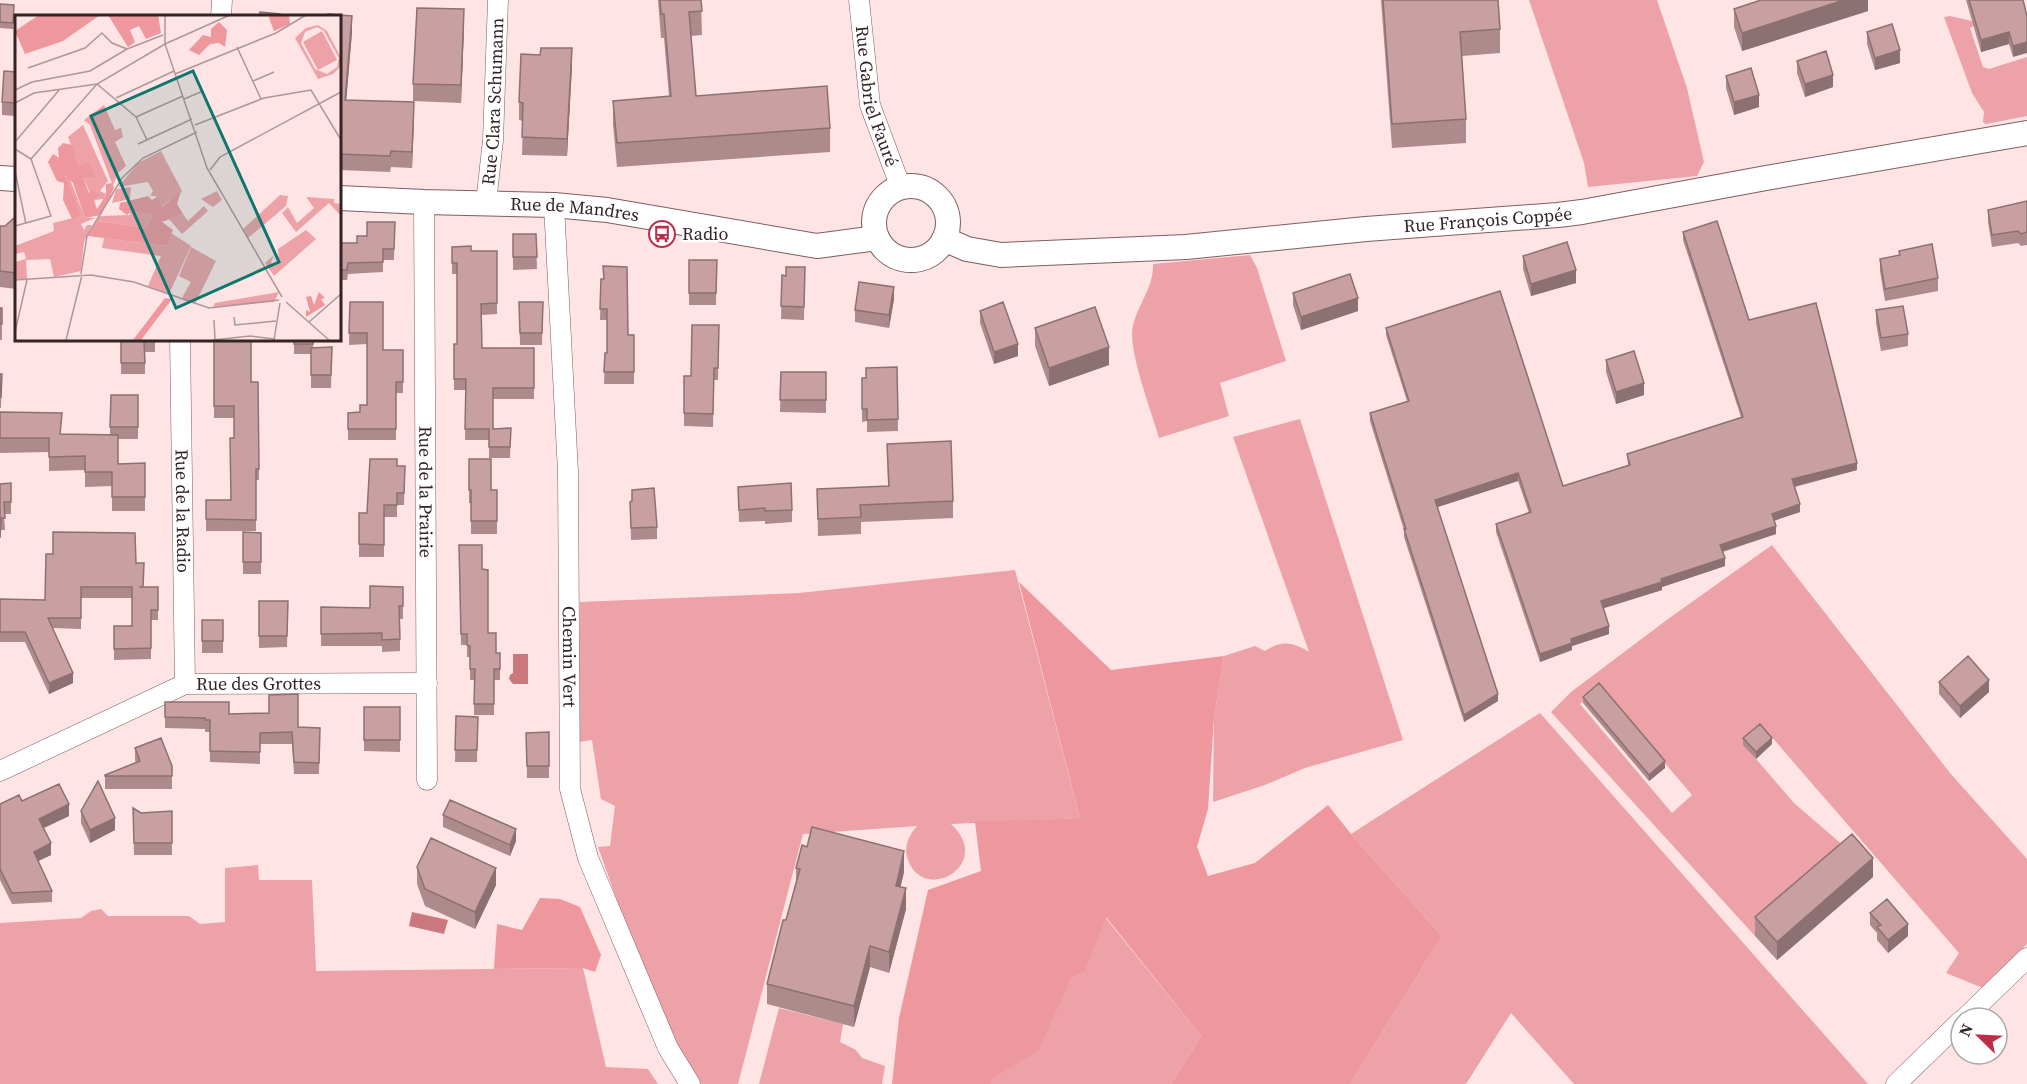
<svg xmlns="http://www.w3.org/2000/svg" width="2027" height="1084" font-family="'Source Serif 4',serif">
	<rect width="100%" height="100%" fill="#ffe4e5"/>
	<!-- green -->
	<path fill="#eda2a7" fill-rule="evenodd" d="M1529 0H1657L1687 88 1704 162 1697 176 1588 187 1584 163Z
		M1950 16 1972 21 1976 25 1970 28 1983 67 1989 69 2027 57V116L1986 124 1983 122 1984 112 1972 93 1944 17Z
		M1250 255 1257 268 1286 361 1220 383 1229 416 1159 438C1152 413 1127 348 1133 326 1138 304 1154 287 1153 264Z
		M1300 419 1403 740 1305 768 1265 785 1213 802 1214 718 1224 656 1255 646 1265 651C1281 640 1293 642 1309 652L1233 437Z
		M1772 545 1950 773 2027 859V944L1983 988 1946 973 1959 953 1763 727 1744 745 1794 803 1852 853 1755 936 1551 712 1571 692 1668 619ZM1600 687 1692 795 1672 813 1580 704Z
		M1015 570 1080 818 951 824C995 864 924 905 908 860 903 847 909 835 917 826L803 834 738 1084H701L672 1037 634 948 598 847 610 846 615 806 601 799 592 740 579 742 580 602 799 593Z
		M1540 713 1868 1084H1574L1511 1013 1466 1084H1350L1442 936 1351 834Z
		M258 865 259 880H312L316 971 583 968 606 1067 648 1069 658 1084H0V923L81 918 91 911 101 909 108 916H189L200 924 225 922V868Z
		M1105 917 1201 1036 1171 1084H941L899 1018 1071 978 1085 972Z
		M779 1008 843 1024 840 1042 856 1050 862 1058 885 1066 882 1084H759Z"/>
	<!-- forest -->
	<path fill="#ee979d" d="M1019 582 1111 670 1224 656 1214 718 1208 809 1197 847 1208 876 1255 863 1328 805 1351 834 1442 936 1350 1084H1171L1201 1036 1106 917 1085 972 1071 978 1038 1051 991 1079V1084H892L899 1018 928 890 981 871 975 822 1080 818Z
		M540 898 560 899 580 907 601 955 595 972 583 968 494 969 497 924 522 930Z"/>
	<!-- water -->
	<path fill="#cb777e" d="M513 654H528V684H513L509 679 510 675 513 673Z
		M412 912 448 920 444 934 409 926Z"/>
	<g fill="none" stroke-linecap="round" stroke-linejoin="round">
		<defs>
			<g id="minor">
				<path id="s1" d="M859 0 870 105 901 188"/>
				<path d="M221 16 222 0"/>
				<path id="s2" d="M424 202 427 780"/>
				<path id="s3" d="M486 203 493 140 498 0"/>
				<path id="s4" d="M554 205 568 472 570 789 588 858 668 1048 690 1084"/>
				<path id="s5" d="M180 339 185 684"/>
				<path id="s6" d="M0 771 185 684 427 683"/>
				<path d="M1965 1018 2027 958"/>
				<path d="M1896 1084 1961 1021"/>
			</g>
			<g id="tertiary">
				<path d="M0 178 16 179"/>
				<circle cx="911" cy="223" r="37"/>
				<path id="s7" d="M339 198 424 202 554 205 607 210 817 246 877 238"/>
				<path id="s8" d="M944 239 967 249 1001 255 1186 247 1366 229 1558 215 1582 212 1766 178 2027 133"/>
			</g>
		</defs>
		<!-- minor casing -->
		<use href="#minor" stroke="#805c5e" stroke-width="21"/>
		<!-- tertiary casing -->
		<use href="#tertiary" stroke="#805c5e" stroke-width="26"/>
		<!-- minor -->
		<use href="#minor" stroke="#fff" stroke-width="20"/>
		<!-- tertiary -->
		<use href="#tertiary" stroke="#fff" stroke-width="24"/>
	</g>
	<!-- wall -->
	<path fill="#ad8a8b" d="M658 0H701L702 35 691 36 696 96 830 128V152L617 167 613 125V101L669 96 664 38H661Z
		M1381 0H1498L1500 29V53L1462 56 1466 119V143L1392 148Z
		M1868 0V11L1742 51 1734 27V9Z
		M1966 0H2023L2013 57 2009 44 1981 52Z
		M0 4 14 5 13 29 0 28Z
		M339 16 352 32 346 100 414 118 412 168 391 167 390 172 340 170 339 172Z
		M464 27 461 103 413 101V84Z
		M1867 32 1900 63 1875 70 1867 44Z
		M1797 61 1833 87 1805 97 1797 73Z
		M572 66 567 156 522 155 523 121 519 120V102Z
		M16 72V116L2 115V102Z
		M1726 76 1759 107 1734 115 1726 88Z
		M2027 201V245L2021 246 2018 243 1992 247 1988 222V210Z
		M16 219V289L0 287V226H5Z
		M395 222 394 260H383V272L348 274 347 280H339V243H357L367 236Z
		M1683 232 1749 320 1857 470 1795 487 1800 512 1774 521 1776 534 1723 552 1725 566 1662 587V590L1604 608 1609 634 1572 646V650L1540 662 1496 532V524L1529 513 1518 481 1437 507 1498 701 1464 722 1404 537V530L1370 421V413L1407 401 1386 335V328L1563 486 1628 465 1627 454 1741 417 1683 240Z
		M513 234H536L537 269 513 270Z
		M471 251H497V314L482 315V348H534V399H493V429L511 428 510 458H489V440H465L466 390H454V344H457V274H452V263Z
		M1899 251 1938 278V291L1885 301 1880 271V259L1899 255Z
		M1523 256 1576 283 1531 296 1523 269Z
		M689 260H717L716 305H689Z
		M805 267 804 320 781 319 782 275 786 276Z
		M601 279 628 335H634V384H604L605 353H607V320H600Z
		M1293 293 1358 311 1301 330 1293 305Z
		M894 299 889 328 855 322V310Z
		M350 302 383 350H403V393H396V440H348V413L360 412 367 405V344L349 345Z
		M519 302H543L542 345H520Z
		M0 308H2V340H0Z
		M1876 310 1908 334V346L1881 351 1876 323Z
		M980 311 1018 356 994 364 980 323Z
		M719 325 718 380H714L713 427 684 426V376H691Z
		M1035 328 1109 365 1049 386 1035 346Z
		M122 339H155V352H145V374H121V341H122Z
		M214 339 251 382H258L259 480H256V531H206V500H231L234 438V418H214Z
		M294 339H313V348L332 347 331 388H311V354H294Z
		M1606 360 1644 395 1616 404 1606 372Z
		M897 367 898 431 867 432V421L862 422V378H866Z
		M781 372H826V413L780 412Z
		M0 374H2L1 408H0Z
		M111 395H138V439H118V464L145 463V511H112V486L85 487V470L49 471V452L0 453V412L61 434 110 435Z
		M887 444 953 501V518L861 522V534L818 536 817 489 888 486Z
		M469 459 491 490H497V534H471V503H469Z
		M397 466H405L404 505H397V517H384V557H359V513H367Z
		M11 483V514H4L5 530H1L0 484Z
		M738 487 792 510V522L765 524V521L739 522Z
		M632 490 657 527V539L631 540 630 502 632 501Z
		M243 532 261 533V574H243Z
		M459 545 482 569 488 633 496 653H500V680H494V715H474V680H470V657H467V645H461Z
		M136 563 143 587H158V620H151V659L114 660V626H132V598H81V629L53 628 73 683 49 694 25 642H0V599L45 600Z
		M403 587V619H400V651L382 652V646H321V607L370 608Z
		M259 601H288L287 647 259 648Z
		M202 620H223V653H202Z
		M1939 682 1989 692 1960 718 1939 694Z
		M1583 697 1665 768 1649 781 1583 703Z
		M165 702 298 727 320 728 319 774H294L292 744H260V764L210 762V732H205V729L165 728Z
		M364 707H400V752L364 751Z
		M456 716 478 717 477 762H455Z
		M549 732V778H527L526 733Z
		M1743 738 1772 744 1756 759 1743 745Z
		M135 748 172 766V789H105V775L136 763 135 760Z
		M22 801 69 816 44 828 51 855 38 861 52 891V902L12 904 0 880V804Z
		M133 808 141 813 172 811V855H134Z
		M81 811 115 830 90 843 81 823Z
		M443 815 516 841 510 856 443 827Z
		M417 867 496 885 475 929 425 906 417 884Z
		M796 868 904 872 900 887 906 909 889 973 870 967 854 1027 767 1004V984L786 920 796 881Z
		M1873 877 1777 960 1755 936V917Z
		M1870 913 1908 936 1888 953 1877 940V933L1870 925Z"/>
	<!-- shaded-wall -->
	<path fill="#8d7071" d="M1844 0H1868V11L1742 51V33Z
		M464 9V27L461 103V85Z
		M352 16V32L345 116V100Z
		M2009 32V44L1981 52V40Z
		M2027 42V53L2013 57V46Z
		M572 48V66L567 156V139Z
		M1900 50V63L1875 70V58Z
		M1833 75V87L1805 97V84Z
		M1759 95V107L1734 115V102Z
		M414 102V118L412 168V152Z
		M1576 270V283L1531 296V284Z
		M894 287V299L889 328V315Z
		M1358 298V311L1301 330V317Z
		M1018 344V356L994 364V352Z
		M1109 347V365L1049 386V368Z
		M1644 383V395L1616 404V392Z
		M1857 463V470L1792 487V479Z
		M1518 473V481L1435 508V500Z
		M1800 504V512L1772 521V514Z
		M1776 526V534L1720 552V545Z
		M1725 558V566L1662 587V590L1601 609V601L1661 579Z
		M1609 626V634L1572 646V650L1540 662V654L1571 639Z
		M73 673V683L49 694V683Z
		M1989 680V692L1960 718V706Z
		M1498 694V701L1464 722V715Z
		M1772 738V744L1756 759V752Z
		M1665 761V768L1649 781V775Z
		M69 804V816L39 830V819Z
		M115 818V830L90 843V830Z
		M516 829V841L510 856V845Z
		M51 843V855L34 863V852Z
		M904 851V872L896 907V886Z
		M1873 858V877L1777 960V942Z
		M496 868V885L475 929V912Z
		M906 888V909L889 973V952Z
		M1908 924V936L1888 953V940Z
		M870 946V967L854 1027V1006Z"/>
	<!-- building -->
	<path fill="#c9a0a2" stroke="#8d7071" stroke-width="1.5" d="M660 0H701L702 11 689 12 696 96 827 86 830 128 617 143 613 101 671 96 664 14H661Z
		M1383 0H1498L1500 29 1460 32 1466 119 1392 124Z
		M1761 0H1844L1742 33 1734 9Z
		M1969 0H2023L2027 16V42L2013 46 2009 32 1981 40Z
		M0 4 14 5 13 23 0 22Z
		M417 8 464 9 461 85 413 84Z
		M260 12 280 14V16H260Z
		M328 14 352 16 345 100 414 102 412 152 391 151 390 156 340 154 339 156V16H328Z
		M1892 24 1900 50 1875 58 1867 32Z
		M541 48H572L567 139 522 137 523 103 519 102 521 54 540 55Z
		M1826 51 1833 75 1805 84 1797 61Z
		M1751 68 1759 95 1734 102 1726 76Z
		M4 71 16 72V103L2 102Z
		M2027 201V232L2021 234 2018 231 1992 235 1988 210Z
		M14 218 16 219V273L0 271V226H5Z
		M1717 221 1749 320 1816 303 1857 463 1792 479 1800 504 1772 514 1776 526 1720 545 1725 558 1661 579 1662 582 1601 601 1609 626 1571 639 1572 643 1540 654 1496 524 1531 512 1518 473 1435 500 1498 694 1464 715 1404 529H1406L1370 413 1409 401 1386 328 1500 291 1563 486 1630 465 1627 454 1743 417 1683 232Z
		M367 222H395L394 249H383V262L348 263 347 270H339V243H357V236H367Z
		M513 234H536L537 257H513Z
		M1567 242 1576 270 1531 284 1523 256Z
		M1932 244 1938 278 1885 289 1880 259 1900 255 1899 251Z
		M471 246V251H497V303L481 304 482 348H534V388H493V429L511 428 510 447H489V429H465L466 379H454V344H457V263H452V247Z
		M689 260H717L716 293H689Z
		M603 266 627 267 628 335H634V372H604L605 353H607V309H600L601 279H604Z
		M786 267H805L804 307 781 306 782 275 786 276Z
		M1350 274 1358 298 1301 317 1293 293Z
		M859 282 894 287 889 315 855 310Z
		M350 302H383V350H403V382H396V429H348V413L360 412V405H367V333H349Z
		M519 302H543L542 333H520Z
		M1003 302 1018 344 994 352 980 311Z
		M1903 306 1908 334 1881 338 1876 310Z
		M1095 307 1109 347 1049 368 1035 328Z
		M0 308H2V324H0Z
		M692 325H719L718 368H714L713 414 684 413V376H691Z
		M122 339H155V341H144L145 363H121V341H123Z
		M214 339H251V382H258L259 469H256V520L206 519V500H231L230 438H234V406H214Z
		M294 339H313V344H294Z
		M332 347 331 375H311V348Z
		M1634 351 1644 383 1616 392 1606 360Z
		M897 367 898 419 867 420V409H862V378H866V368Z
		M781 372H826V400H780Z
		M0 374H2L1 397H0Z
		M111 395H138V427H110Z
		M0 412 62 413 60 434 118 435V464L145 463V497H112V472H85V456L49 457V438H0Z
		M951 441 953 501 860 505 861 517 818 519 817 489 889 486 887 444Z
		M370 459H397V466H405L404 493H397V505H384V545L359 544V513H367Z
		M469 459H491V490H497V521H471V490H469Z
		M11 483V502H4L5 518H1L0 538V484Z
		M791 483 792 510 765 511V508L739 510 738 487Z
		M654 488 657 527 631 528 630 502 632 501V490Z
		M53 532 135 533 136 563H144L143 587H139H158V610H151V648L114 649V626H132V587H81V618H48L73 673 49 683 25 632H0V599L45 600 46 554H53Z
		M243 532 261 533V562H243Z
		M459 545H482V569L488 570V633H496V653H500V669H494V704H474L475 669H470V646L467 645V634H461Z
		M370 586 403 587V606H399L400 639 382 640V633L321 634V607L370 608Z
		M259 601H288L287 636H259Z
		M202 620H223V641H202Z
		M1968 656 1989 680 1960 706 1939 682Z
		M1599 683 1665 761 1649 775 1583 697Z
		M298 694V727L320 728 319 763 294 762 292 732 260 733V752L210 751V720H205V718L165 717V702H229V714L269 713V695Z
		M364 707H400V740H364Z
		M456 716 478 717 477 750H455Z
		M1760 724 1772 738 1756 752 1743 738Z
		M549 732V766H527L526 733Z
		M161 738 172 766V776H105V775L140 761 135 748Z
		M98 781 115 818 90 830 81 811Z
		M59 784 69 804 39 819 51 843 34 852 52 891 12 893 0 869V804L19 795 22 801Z
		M450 800 516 829 510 845 443 815Z
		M133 808 141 813 172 811V843H134Z
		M812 827 904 851 896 886 906 888 889 952 870 946 854 1006 767 984 783 920H786L800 869 796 868 802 845 807 847Z
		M1852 834 1873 858 1777 942 1755 917Z
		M431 838 496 868 475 912 425 889 417 867Z
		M1887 899 1908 924 1888 940 1877 927 1881 925 1870 913Z"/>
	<!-- icons -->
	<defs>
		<symbol id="bus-ring" viewBox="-11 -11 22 22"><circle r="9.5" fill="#fff" stroke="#bd2c49" stroke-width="1.5"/><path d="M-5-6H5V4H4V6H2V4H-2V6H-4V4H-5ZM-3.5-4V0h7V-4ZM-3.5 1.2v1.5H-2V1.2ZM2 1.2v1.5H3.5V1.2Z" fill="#bd2c49"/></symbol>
	</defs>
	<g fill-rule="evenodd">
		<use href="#bus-ring" x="647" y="219" width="30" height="30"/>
	</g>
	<g text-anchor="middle" stroke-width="4.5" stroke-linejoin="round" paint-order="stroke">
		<!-- street labels -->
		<g font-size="18" fill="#332324" stroke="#fff">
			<text dy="6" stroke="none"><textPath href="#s1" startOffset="98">Rue Gabriel Fauré</textPath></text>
			<text dy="6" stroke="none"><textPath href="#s3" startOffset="102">Rue Clara Schumann</textPath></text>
			<text dy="6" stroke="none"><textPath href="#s7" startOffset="236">Rue de Mandres</textPath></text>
			<text dy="6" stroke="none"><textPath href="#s8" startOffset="548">Rue François Coppée</textPath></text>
			<text dy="6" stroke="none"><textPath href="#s2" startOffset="290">Rue de la Prairie</textPath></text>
			<text dy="6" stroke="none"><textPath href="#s5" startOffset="172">Rue de la Radio</textPath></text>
			<text dy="6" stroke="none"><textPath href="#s4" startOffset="452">Chemin Vert</textPath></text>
			<text dy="6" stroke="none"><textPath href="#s6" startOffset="278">Rue des Grottes</textPath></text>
		</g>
		<!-- poi labels -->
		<g font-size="18" fill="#332324" stroke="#fff" text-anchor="start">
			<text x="682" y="240">Radio</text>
		</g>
	</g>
	<!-- overview -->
	<g transform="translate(15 15)">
		<rect width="326" height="326" fill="#ffe4e5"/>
		<path d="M303 10 312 16 325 41 326 51 318 59 303 64 280 23 291 13ZM302 12 309 16 324 43 322 52 312 59 300 54 286 28 290 17ZM307 16 322 45 303 55 288 27ZM89 90 100 115 106 113 108 122 100 127 111 151 103 158 98 171 75 110 69 105ZM68 110 93 166 85 176 91 179 89 184 79 185 75 178 68 162 74 160 64 151 53 122ZM146 136 167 176 146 192 141 181H135L138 176 133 167 103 172 123 148ZM53 159 70 203H80L66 209 69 215 72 210H77L69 227 66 256 39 262 35 244 11 245 12 264H0V247L11 244 9 237 0 239V231L39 216 38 208 66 201 49 164ZM116 172 115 184 97 188 101 174ZM202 176 207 185 198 192 186 184ZM265 180 273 181 271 191 233 223 228 214ZM291 182 319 184V188L325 189V200L314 188 281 217 267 198 273 192 282 208 299 193ZM115 191 138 199 131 213 82 206 85 201 115 200ZM189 191 193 196 167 219 154 204 168 199 173 206ZM291 215 301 224 259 261 250 248 259 240 256 247 259 251 264 248 263 234ZM156 218 176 231 154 279 133 271 146 241 87 233 89 223 150 231ZM176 232 201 246 180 289 168 285V281L184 253 176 267 164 261ZM264 277 259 287 198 292 200 288Z" fill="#eda2a7" fill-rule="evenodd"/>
		<path d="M24 0H85L48 26 10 39 0 16ZM93 0H143L146 18 131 24 124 11 115 15 120 27 113 32ZM253 0H274L275 9 259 16ZM204 7 212 15 210 32 204 28 195 29 184 40 174 35 188 20 196 22V14ZM48 128 57 130 64 151 74 148 80 162H68L74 178 77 175 85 179 79 185 82 194 91 180V169L97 168 99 173 86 200 70 203 58 168 50 160 66 201 57 204 48 185 49 168 42 166 33 147 38 139 44 143 43 133ZM166 176 162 189 168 199 147 207 158 215 151 231 73 221 82 206 131 213 138 199 118 195 112 200 104 194 105 188 133 181 137 185 142 182 147 192ZM304 277 310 283 306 284 310 290 291 302V295L295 297 291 282 296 281 299 290ZM150 283 157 284 126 325H118Z" fill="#ee979d"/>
		<path fill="none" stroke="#ad9798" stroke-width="1.5" d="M150 0V29L192 153 267 282M222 32 246 84M13 53 70 33 87 18 97 28 112 34M160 59 261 18 291 0M238 66 259 57M0 75 17 67 75 56 112 34 148 20M101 83 159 56M169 84 188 76M0 88 19 78 82 69 121 102 132 125M121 102 168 81M180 110 249 83 296 75 326 125M0 127 45 74M123 129 177 104M0 134 16 144M195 155 205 142 326 77M0 156 11 209M0 211 36 201 16 144 82 69 150 29 215 0M66 259 72 221 107 163 128 143 182 117M0 265 76 260 119 267 194 293 264 285M271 287 314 325M219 302 220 310 261 306M199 305 200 325M294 307 326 279M0 317 12 265M51 325 67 260M198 325 235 321 259 324M259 325 265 288"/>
		<path fill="#0f766e" fill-opacity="0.15" stroke="#0f766e" stroke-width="3" d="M178 56 264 247 161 293 76 101Z"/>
		<rect width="326" height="326" fill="none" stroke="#332324" stroke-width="3"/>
	</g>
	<!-- north arrow -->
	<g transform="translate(1979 1036) rotate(294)"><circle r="28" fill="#ffffff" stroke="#ada7a7" stroke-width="1.5"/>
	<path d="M0-4.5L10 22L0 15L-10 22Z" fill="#bd2c49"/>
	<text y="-9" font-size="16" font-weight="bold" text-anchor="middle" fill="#332324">N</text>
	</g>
</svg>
